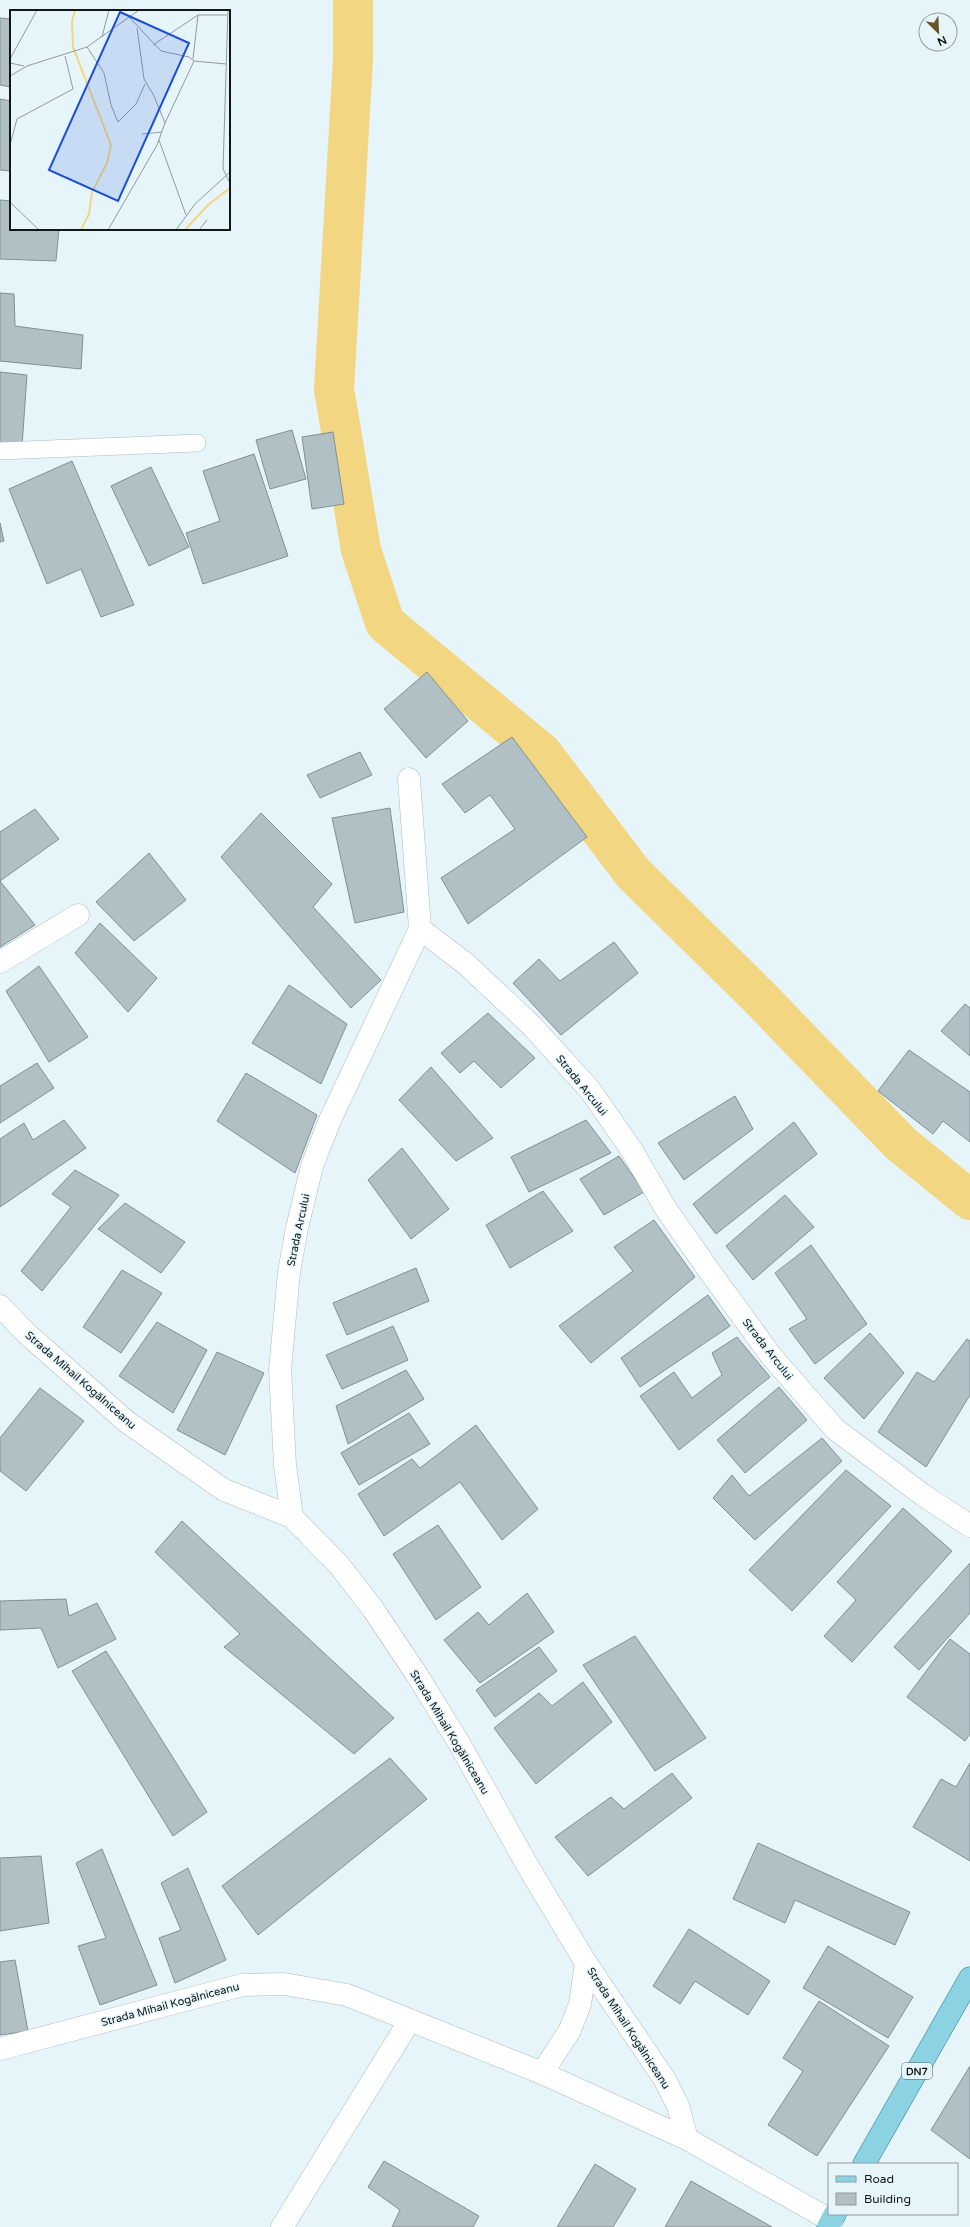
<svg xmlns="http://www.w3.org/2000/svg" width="970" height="2227" font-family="'Varela Round',sans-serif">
	<rect width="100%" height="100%" fill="#e5f5f9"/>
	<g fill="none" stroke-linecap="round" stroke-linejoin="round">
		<!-- canal -->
		<path stroke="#f3d682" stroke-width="40" d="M353 0V59L334 389 361 550 385 623 542 753 633 873 759 997 901 1144 970 1200"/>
	</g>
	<!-- building -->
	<path fill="#b1c0c4" stroke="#829094" d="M0 18 11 19V87L0 85Z
		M0 99 11 101V171L0 170Z
		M0 200 11 201V229H59L56 261 0 259Z
		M0 293 14 294 15 326 83 335 81 369 0 361Z
		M0 372 27 375 22 446 0 445Z
		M292 430 306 479 270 489 256 440Z
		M333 432 344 504 312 509 302 437Z
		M254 454 288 556 203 584 186 533 220 521 203 471Z
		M72 461 134 605 101 617 81 569 47 584 9 489Z
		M151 467 189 547 149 566 111 486Z
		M0 523 4 541 0 542Z
		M427 672 468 721 426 758 384 709Z
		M512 737 587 837 468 924 441 878 515 829 490 795 465 813 442 784Z
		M360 752 372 775 320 798 307 775Z
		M390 808 404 912 355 923 332 818Z
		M35 809 59 839 0 881 35 925 0 947V832Z
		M261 813 332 884 313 907 381 980 351 1008 221 857Z
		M149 853 186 900 134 941 96 902Z
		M100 923 157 978 128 1012 75 953Z
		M614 942 638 973 561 1035 513 983 539 959 560 981Z
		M39 966 88 1037 49 1062 6 991Z
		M289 985 347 1024 321 1084 252 1043Z
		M965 1004 970 1008V1056L941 1031Z
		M488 1013 535 1058 501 1088 474 1061 460 1073 441 1053Z
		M909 1050 970 1092V1142L943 1121 933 1134 878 1091Z
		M37 1063 54 1088 0 1123V1086Z
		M431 1067 493 1138 456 1161 399 1100Z
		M246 1073 317 1115 295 1173 217 1121Z
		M735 1096 753 1129 684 1180 658 1143Z
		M64 1120 86 1148 0 1207V1139L24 1123 33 1140Z
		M586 1120 611 1153 529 1192 511 1157Z
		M794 1122 817 1154 716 1234 693 1204Z
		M402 1148 449 1209 411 1239 368 1180Z
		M619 1156 644 1192 604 1215 580 1179Z
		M75 1170 119 1195 42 1291 21 1271 71 1207 52 1194Z
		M543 1191 573 1231 510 1268 486 1225Z
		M785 1195 814 1227 753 1280 726 1246Z
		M125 1203 185 1242 161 1273 98 1229Z
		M654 1220 695 1277 591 1363 559 1326 633 1271 614 1247Z
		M811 1245 867 1324 815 1364 789 1329 807 1319 775 1273Z
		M416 1268 429 1301 347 1335 333 1303Z
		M122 1270 162 1293 121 1353 83 1327Z
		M708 1295 730 1326 640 1387 621 1358Z
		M157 1322 207 1350 173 1413 119 1376Z
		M393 1326 408 1360 342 1389 326 1355Z
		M870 1333 904 1373 864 1419 824 1378Z
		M737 1337 770 1377 679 1450 640 1396 674 1372 692 1398 722 1375 712 1353Z
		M967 1339 970 1341V1395L926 1467 878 1432 917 1372 934 1382Z
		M217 1352 264 1373 225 1455 177 1430Z
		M406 1370 424 1399 348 1444 336 1406Z
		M779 1387 807 1420 745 1473 717 1440Z
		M40 1388 84 1421 26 1491 0 1471V1438Z
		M409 1413 430 1444 359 1485 341 1453Z
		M476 1425 538 1509 502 1540 460 1482 384 1536 358 1494 412 1459 420 1468Z
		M822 1438 842 1461 755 1540 713 1498 732 1475 749 1496Z
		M846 1470 891 1506 792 1611 749 1570Z
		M903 1508 952 1551 852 1662 824 1636 856 1600 837 1582Z
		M182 1521 394 1718 354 1754 224 1647 240 1634 155 1552Z
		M438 1525 481 1587 436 1620 393 1554Z
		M970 1563V1613L919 1670 894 1647Z
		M527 1593 554 1632 480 1683 444 1640 478 1612 489 1625Z
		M66 1599 69 1616 97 1603 116 1639 58 1668 41 1628 0 1630V1601Z
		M635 1636 706 1738 655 1771 583 1665Z
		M950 1639 970 1654V1734L965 1741 907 1697Z
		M539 1647 557 1671 495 1717 476 1690Z
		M106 1651 207 1812 173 1836 72 1671Z
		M583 1682 612 1722 536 1784 494 1728 539 1693 552 1706Z
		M390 1758 427 1799 258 1935 222 1886Z
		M970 1763V1861L913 1827 941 1779 956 1787Z
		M672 1773 692 1798 588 1876 555 1837 611 1797 624 1809Z
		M758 1843 910 1912 895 1945 795 1900 785 1923 733 1899Z
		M102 1849 157 1985 100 2005 78 1946 106 1938 76 1863Z
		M41 1856 49 1923 0 1931V1858Z
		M188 1868 226 1960 175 1983 159 1938 181 1930 161 1883Z
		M689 1929 770 1981 748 2015 695 1981 680 2004 653 1986Z
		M828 1946 913 1997 888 2038 803 1988Z
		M15 1960 28 2031 0 2035V1962Z
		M819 2001 889 2046 817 2156 768 2125 803 2071 783 2058Z
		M970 2066V2159L931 2130Z
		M384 2161 479 2216 473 2227H392L400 2210 368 2187Z
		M595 2164 636 2189 613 2227H557Z
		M691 2181 772 2227H665Z"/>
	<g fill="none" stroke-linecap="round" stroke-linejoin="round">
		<defs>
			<path id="service" d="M0 451 197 443"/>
			<path id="minor" d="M409 779 420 929
				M0 962 78 915
				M0 1306 26 1333 127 1422 224 1490 292 1517 339 1565 373 1609 417 1675 459 1743 530 1870 586 1963 665 2080 678 2106 687 2139
				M292 1517 285 1465 280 1370 289 1272 297 1228 312 1166 330 1120 420 929 466 964 532 1026 590 1090 631 1149 666 1209 710 1272 772 1357 835 1429 923 1495 970 1526
				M0 2049 242 1985 284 1984 347 1995 542 2073 687 2139 832 2221
				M542 2073 570 2030 580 2004 586 1963
				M282 2227 410 2020"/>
			<path id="primary" d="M864 2164 970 1978
				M828 2227 835 2214"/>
		</defs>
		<!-- service casing -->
		<use href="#service" stroke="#acbbbf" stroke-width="18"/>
		<!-- minor casing -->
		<use href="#minor" stroke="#acbbbf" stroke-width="23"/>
		<!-- primary casing -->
		<use href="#primary" stroke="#2e7e8f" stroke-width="23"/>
		<!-- service -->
		<use href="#service" stroke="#fff" stroke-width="17"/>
		<!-- minor -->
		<use href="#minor" stroke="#fff" stroke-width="22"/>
		<!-- primary -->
		<use href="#primary" stroke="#8bd3e2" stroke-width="22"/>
	</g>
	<g text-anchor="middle" stroke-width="3" stroke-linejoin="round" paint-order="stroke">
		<!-- shield labels -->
		<rect fill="#e5f5f9" stroke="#515a5c" stroke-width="1" x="902" y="2063" width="30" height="16" rx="3"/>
		<g font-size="10" font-weight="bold" fill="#111718">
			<text x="917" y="2075">DN7</text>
		</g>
		<!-- street labels -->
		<g font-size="11" fill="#111718" stroke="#e5f5f9">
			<text transform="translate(582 1085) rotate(51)" y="4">Strada Arcului</text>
			<text transform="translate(298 1230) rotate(-78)" y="4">Strada Arcului</text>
			<text transform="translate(768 1349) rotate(52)" y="4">Strada Arcului</text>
			<text transform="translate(81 1380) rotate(41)" y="4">Strada Mihail Kogălniceanu</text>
			<text transform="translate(450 1732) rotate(59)" y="4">Strada Mihail Kogălniceanu</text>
			<text transform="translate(170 2004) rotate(-15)" y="4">Strada Mihail Kogălniceanu</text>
			<text transform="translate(629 2028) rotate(57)" y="4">Strada Mihail Kogălniceanu</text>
		</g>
	</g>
	<!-- overview -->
	<g transform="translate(10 10)">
		<rect width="220" height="220" fill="#e5f5f9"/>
		<path fill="none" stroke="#f3d682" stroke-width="2" d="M65 0 62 11 63 37 101 135 97 153 82 182 79 204 71 220M175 220 198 195 220 178"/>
		<path fill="none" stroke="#909c9f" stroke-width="1" d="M218 0 213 159 220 173M119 7 151 41 179 47 184 51 216 54M92 27 99 0M143 35 188 5H217M77 37 94 63 101 95 108 112 126 94 135 74M0 49 27 0M183 49 188 5M0 53 14 56M0 66 17 56 77 37 129 0M155 113 184 51M132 124 152 122M149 130 176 205M0 135 7 109 63 79 55 46M0 192 29 220M98 220 147 135 155 113 144 86 134 69 127 18M166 220 185 194 220 162M189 220 197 210"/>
		<path fill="#1d4ed8" fill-opacity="0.15" stroke="#1d4ed8" stroke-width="2" d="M110 2 179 33 108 191 39 160Z"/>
		<rect width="220" height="220" fill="none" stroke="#111718" stroke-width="2"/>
	</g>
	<!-- legend -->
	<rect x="828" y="2163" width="130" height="52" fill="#e5f5f9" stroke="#909c9f"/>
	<rect x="836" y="2176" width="20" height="6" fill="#8bd3e2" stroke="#909c9f"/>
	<text x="864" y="2183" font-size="12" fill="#111718">Road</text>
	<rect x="836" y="2193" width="20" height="12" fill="#b1c0c4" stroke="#909c9f"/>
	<text x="864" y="2203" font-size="12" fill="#111718">Building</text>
	<!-- north arrow -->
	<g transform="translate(938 32) rotate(156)"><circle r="19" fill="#e5f5f9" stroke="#909c9f"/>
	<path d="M0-3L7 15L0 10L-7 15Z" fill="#675624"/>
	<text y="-6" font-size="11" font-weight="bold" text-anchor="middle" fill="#111718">N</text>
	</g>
</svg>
